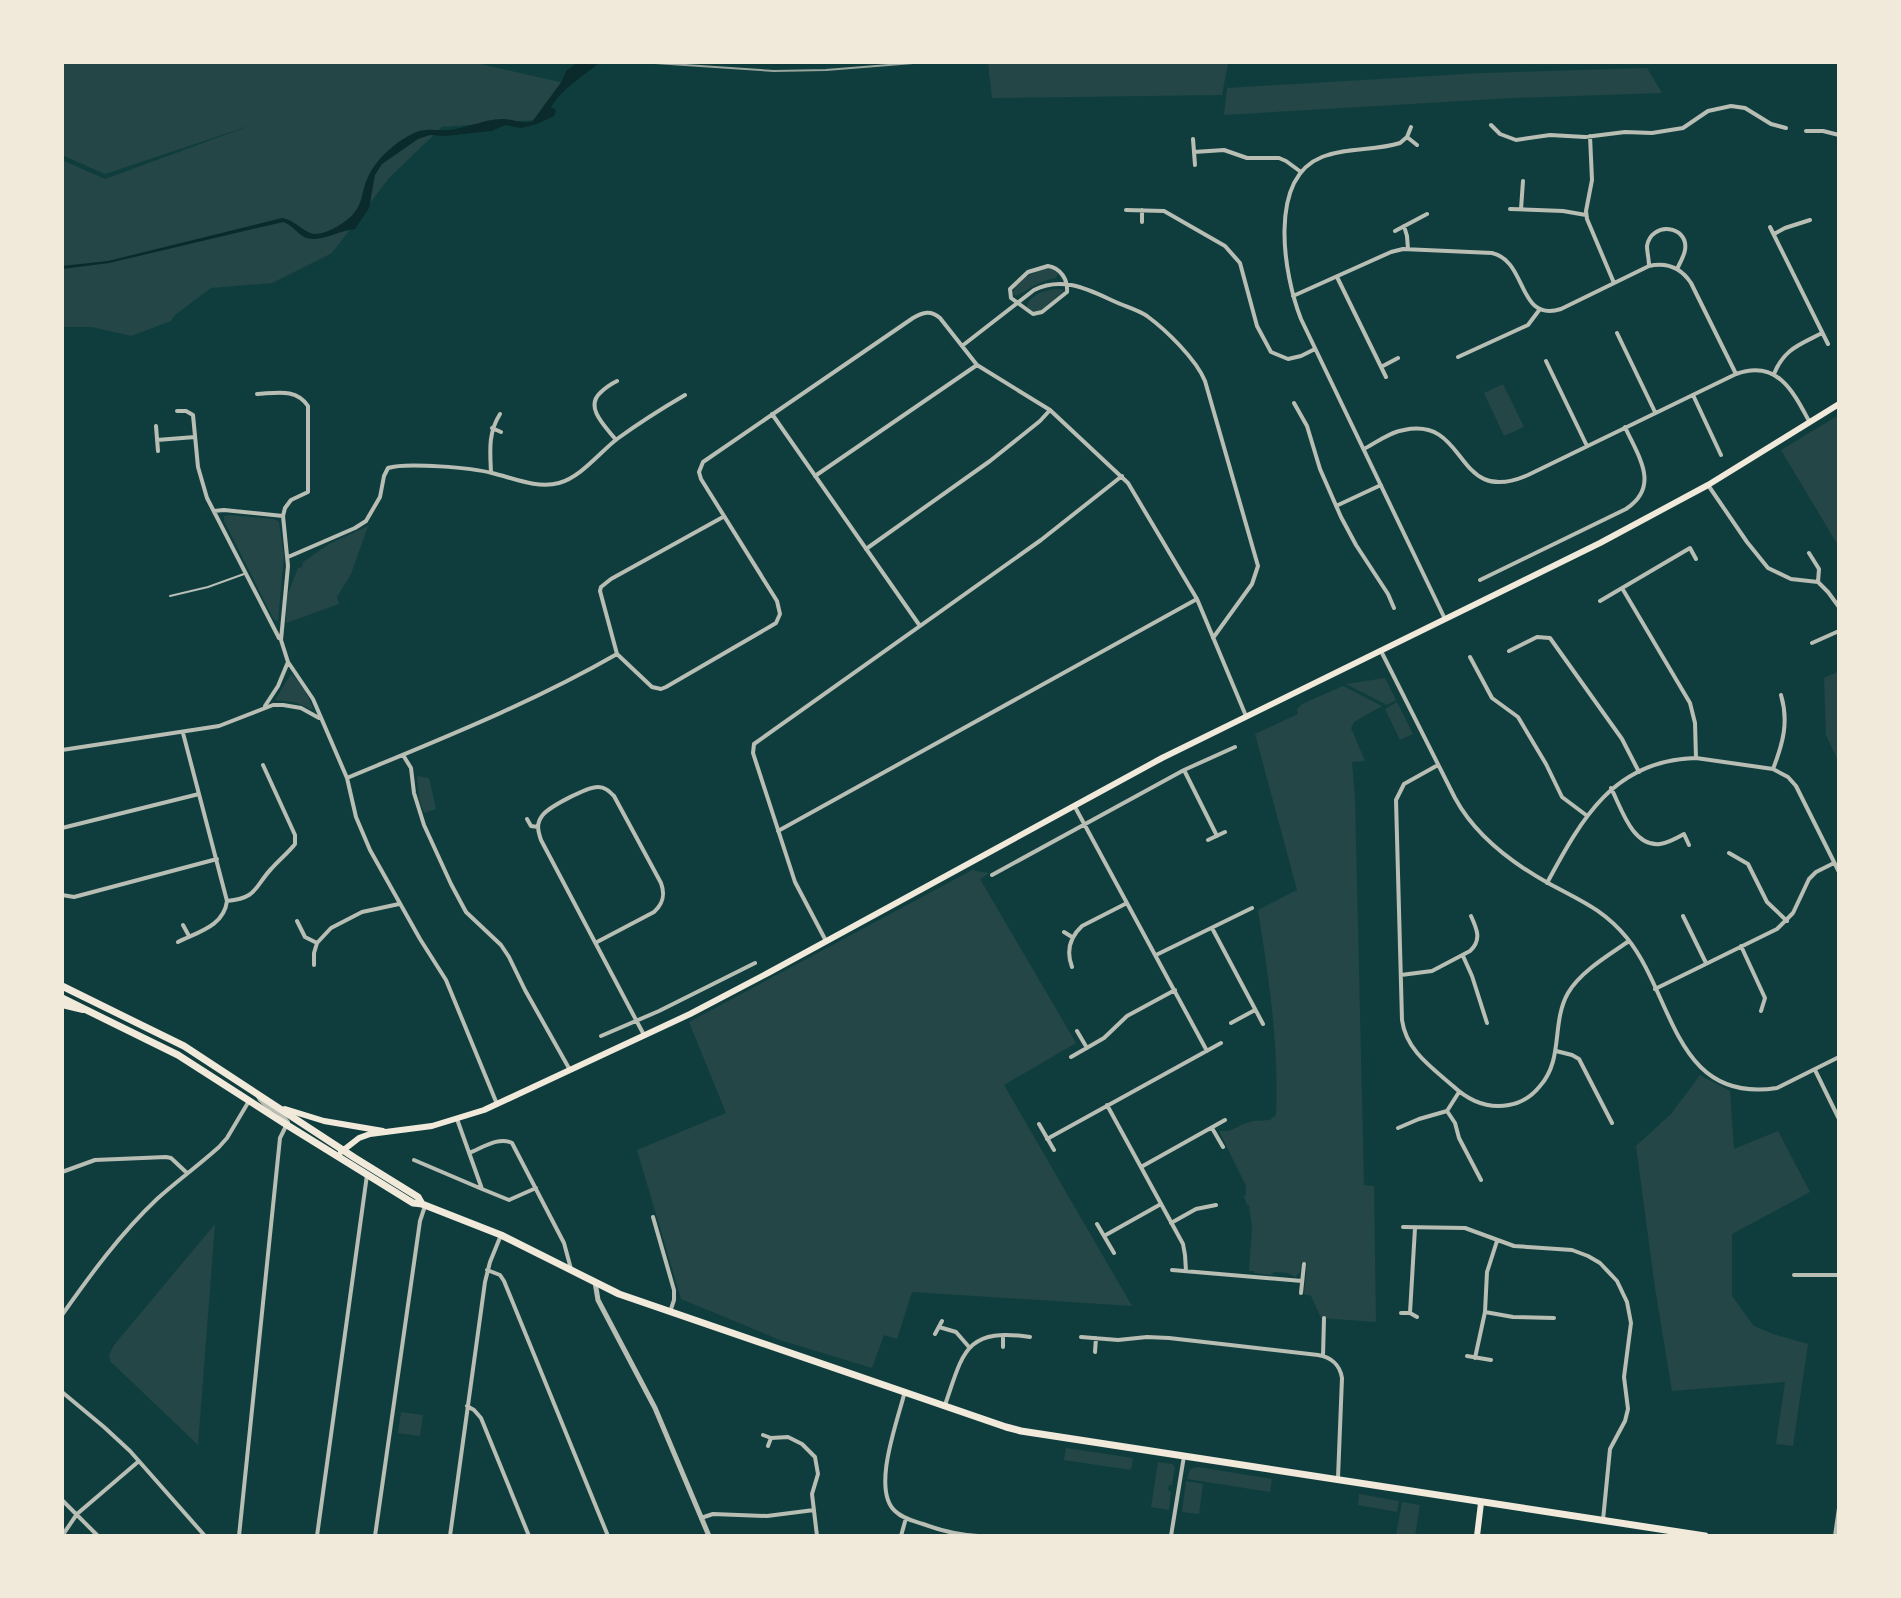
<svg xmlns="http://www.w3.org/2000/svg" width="1901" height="1598" font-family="'Work Sans',sans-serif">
	<rect width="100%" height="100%" fill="#0f3d3e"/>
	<!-- green -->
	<path fill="#244646" d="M62 62H472L564 83 535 120 442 127 389 178 332 253 272 283 211 288 175 315 171 321 131 336 92 327H62V160L105 179 252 125 105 174 62 155Z
		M992 62H1223L1228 64 1222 95 992 98 988 63Z
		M1647 68 1662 93 1513 98 1224 115 1227 88 1482 73Z
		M1046 268 1055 270 1058 273 1056 278C1036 282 1032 288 1016 296L1013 294C1015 281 1033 272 1046 268Z
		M1055 289H1062L1064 291 1041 310 1036 312 1029 309 1027 306C1031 294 1044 291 1055 289Z
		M1503 384 1524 427 1504 436 1484 393Z
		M1839 415V547L1781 450Z
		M228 515 274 519 279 522 284 556 278 621 274 620 224 521V516Z
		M368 526 351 574 337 597 339 604 286 623 287 596 298 568 302 567 303 562 329 544Z
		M1839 671V763L1826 735 1824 678Z
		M291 674C301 682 310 698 313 710L294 702 275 700Z
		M1385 678 1396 700 1387 705 1346 684Z
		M1343 686 1382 706 1354 722 1351 728 1365 761 1352 762 1355 798 1364 1185 1374 1186 1376 1322 1321 1318 1311 1296 1304 1294 1307 1263 1301 1262 1300 1272 1295 1277 1288 1273 1274 1272 1271 1275 1254 1273V1271H1249L1252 1227 1249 1205H1247L1244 1196 1246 1195V1186L1219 1131H1229L1244 1124 1253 1121 1270 1120 1276 1115C1279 1046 1269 978 1258 910L1297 890 1255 734 1298 714 1297 709 1302 704Z
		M1397 702 1413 734 1400 740 1385 709Z
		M417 776 429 778 436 809 424 813 419 799Z
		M974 869 975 871 989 873 980 879 1076 1043 1004 1085 1132 1306 912 1292 897 1339 884 1335 872 1368 780 1340 681 1299 637 1150 726 1113 689 1022Z
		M1700 1075 1730 1091 1734 1149 1778 1131 1810 1192 1732 1234V1296L1754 1326 1773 1334 1808 1344 1793 1446 1776 1444 1785 1382 1672 1391 1655 1288 1636 1146 1671 1114Z
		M215 1224 198 1445 110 1361 109 1355 114 1345Z
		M401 1412 423 1415 420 1436 398 1433Z
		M1066 1448 1133 1458 1131 1470 1064 1460Z
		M1158 1462 1172 1464 1175 1467 1172 1485H1169L1168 1490 1171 1492 1169 1510 1151 1507Z
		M1198 1467 1272 1479 1270 1492 1187 1479 1190 1469Z
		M1186 1481 1203 1484 1199 1514 1182 1512Z
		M1359 1494 1399 1501 1397 1512 1358 1505Z
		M1402 1502 1420 1505 1415 1536 1396 1535Z"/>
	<!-- water -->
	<path fill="#0a2a2b" d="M578 62H600C583 77 563 87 551 107L556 110 554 116 537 124 521 128 506 125 491 131 445 136 430 135 418 139 382 164 375 175 369 208 355 229C339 230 320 244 304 237 296 232 292 225 283 222L109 263 62 269V266L108 261 282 218C296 220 303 233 315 234 323 234 331 230 338 226 368 208 357 196 371 171 380 156 396 142 412 134 426 127 433 131 448 130 466 129 483 119 502 119 513 119 519 123 532 122L562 81 566 71Z"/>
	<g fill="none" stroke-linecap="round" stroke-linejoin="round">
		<!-- service -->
		<path stroke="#b8beb3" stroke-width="2" d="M170 596 208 587 244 574"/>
		<!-- minor -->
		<path stroke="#b8beb3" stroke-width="4" d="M1491 125 1500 134 1516 140 1550 135 1585 137 1625 132 1652 133 1683 128 1708 111 1731 106 1745 108 1771 124 1786 128
			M1411 127 1407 137 1400 143C1375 151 1347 147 1322 157 1267 179 1284 276 1301 319L1445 619
			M1806 131H1823L1839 135
			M1590 136 1592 180 1586 211 1587 219 1614 283
			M1407 137 1417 145
			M1193 139 1195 165
			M1194 152 1224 150 1247 158H1279L1286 161 1301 172
			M1510 209 1563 211 1586 215
			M1521 209 1523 181
			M1126 210 1164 211 1225 246 1240 263 1257 326 1271 352 1288 359 1301 356 1315 349
			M1142 222V210
			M1404 226 1407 236 1408 249
			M1770 227 1828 344
			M1395 231 1427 214
			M1774 234 1785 228 1810 220
			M1048 266C1061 268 1068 280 1067 292L1042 312 1033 314 1011 298 1010 289 1028 272Z
			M1649 266C1649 259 1647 252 1647 246 1651 221 1689 225 1685 250 1684 256 1680 263 1677 269
			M1337 277 1386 377
			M1293 296 1391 252 1403 249 1492 253C1528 261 1517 323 1561 309L1649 266C1667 262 1681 268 1691 283L1736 374
			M1617 333 1655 412
			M962 346 1034 290C1064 275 1091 291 1118 303 1127 307 1138 310 1147 316 1166 330 1196 359 1205 381L1258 566 1252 584 1213 638
			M1458 357 1528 325 1540 309
			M1546 361 1587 446
			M1381 367 1398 358
			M1774 374C1784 349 1799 345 1822 333
			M257 394C277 393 296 388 308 406V492L291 500 285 508 283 516 288 566 281 640 288 662 313 699 347 778 356 817 370 850 420 939 446 980 497 1104
			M1693 395 1721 455
			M1294 403 1307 426 1320 469 1341 517 1356 545 1388 594 1394 608
			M177 411H186L193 415 198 467 207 498 279 638
			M772 414 920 626
			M156 426 158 451
			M492 428 501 432
			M157 440 195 437
			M616 440C607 428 584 408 600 393 605 388 611 384 617 381
			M1364 449C1377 442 1390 432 1404 430 1470 416 1453 508 1528 475L1736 374C1777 359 1793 391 1809 421
			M491 472C490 451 488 433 500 414
			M815 476 977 365
			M1708 485 1747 542 1768 568 1791 579 1818 582 1828 592 1839 607
			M1336 506 1381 485
			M214 511 224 510 283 516
			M723 517 611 579 601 587 600 591 617 654 652 687 661 689 666 687 771 626 776 623 780 614 777 601 701 479 699 472 703 462 913 318C923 312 931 310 940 318L977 365 1050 410 1128 483 1197 599 1246 716
			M866 549 990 461 1040 421 1050 410
			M1809 553 1819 569 1818 582
			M288 557 355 528 366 521 380 497 384 476 388 468C406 462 473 468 492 473 513 478 537 489 559 483 581 477 599 453 617 439 639 423 661 409 685 395
			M1480 580 1626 509C1661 486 1638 456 1625 427
			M1622 588 1690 703 1695 723 1696 758
			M1600 601 1690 548 1696 559
			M1812 643 1839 631
			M1381 651 1455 798C1475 835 1512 863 1548 883 1581 901 1603 909 1627 938 1674 996 1674 1104 1777 1088L1839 1057
			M1509 651 1537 637 1550 638 1622 739 1639 772
			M1470 657 1492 698 1518 717 1546 764 1562 797 1586 815
			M265 706 278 686 288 662
			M62 750 219 726 273 705H283L301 708 319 718
			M403 755 411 768 414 793 424 825 451 884 466 912 501 945 509 957 525 990 570 1070
			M1438 765 1404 784 1396 800 1402 1020C1406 1050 1431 1067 1453 1086 1469 1101 1487 1109 1509 1105 1521 1103 1532 1096 1540 1086 1564 1059 1551 1023 1568 993 1581 971 1609 955 1629 941
			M1773 769C1783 743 1789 722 1781 695
			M1184 770 1217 836
			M347 778C438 740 530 704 617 654
			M1611 788C1621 807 1632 847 1660 844 1668 843 1677 838 1684 834L1689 845
			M1075 807 1207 1051
			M527 819 531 826 538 827
			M62 828 199 794
			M778 831 1197 599
			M1208 840 1225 832
			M1729 853 1748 864 1767 902 1787 921
			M992 875 1184 770 1235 747
			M1547 883C1582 818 1614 760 1696 758L1773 769 1788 777 1796 786 1839 872
			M62 895 74 897 217 859
			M227 901C258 898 254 887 272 868 280 859 289 852 295 844V835L263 765
			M1683 916 1706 963
			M297 921 305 937 317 943 314 953V965
			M183 925 189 936
			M1212 928 1263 1024
			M1064 932 1072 937
			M826 941 795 882 753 753 754 744 1041 540 1122 476
			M178 942C198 932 224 926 227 901L183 733
			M597 942 654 912C664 903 665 894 661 883L614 796C609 791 605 787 598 787 587 787 548 807 542 816 536 824 538 831 541 840L644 1035
			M317 943 331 928 362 912 399 904
			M1741 946 1765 998 1761 1011
			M1156 955 1252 908
			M1463 956 1472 976 1487 1023
			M1072 967C1066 951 1069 938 1082 926L1127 903
			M1401 975 1432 971 1470 951C1482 940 1477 929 1471 916
			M1655 989 1777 929 1793 913 1809 879 1816 872 1834 863
			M1231 1023 1255 1010
			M1077 1031 1087 1048
			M601 1036 659 1011 755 963
			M1556 1051 1572 1055 1579 1059 1612 1123
			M1071 1057 1104 1038 1127 1016 1175 990
			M1815 1070 1839 1119
			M1107 1105 1183 1244 1185 1255 1186 1271
			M1447 1111 1455 1123 1459 1138 1481 1180
			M457 1119 482 1189 509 1200 536 1188
			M1039 1124 1054 1150
			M1212 1128 1223 1147
			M1398 1128 1419 1119 1447 1111 1459 1092
			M1047 1139 1221 1043
			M469 1153C482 1148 499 1136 512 1143L564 1243 571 1269
			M414 1160 482 1189
			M1141 1167 1225 1120
			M62 1172 95 1160 166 1157 171 1158 187 1173
			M653 1217 674 1290V1300L670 1312
			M1171 1223 1196 1209 1216 1205
			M1097 1224 1114 1253
			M1403 1227 1465 1228 1514 1246 1572 1250 1588 1256 1600 1263 1617 1281 1627 1302 1631 1323 1624 1377 1628 1409 1625 1421 1610 1449 1603 1520
			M1104 1236 1161 1204
			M487 1270 500 1275 504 1281 608 1536
			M1172 1270 1302 1281
			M1794 1275H1839
			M1301 1293 1304 1264
			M1485 1312 1513 1317 1554 1318
			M1401 1313H1410L1417 1317
			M1410 1313 1415 1228
			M62 1315C91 1274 120 1234 157 1199 177 1181 199 1165 219 1147L227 1138 249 1101
			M939 1327 956 1332 969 1347
			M935 1334 942 1321
			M1003 1335V1347
			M1081 1337 1118 1340 1147 1337 1169 1338 1318 1355C1331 1357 1340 1365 1342 1378L1338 1478
			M1095 1352 1096 1338
			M1323 1356 1324 1318
			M1467 1356 1491 1360
			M1475 1358 1485 1312 1487 1272 1497 1241
			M905 1391C898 1420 871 1489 895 1511 903 1519 914 1521 923 1524 942 1531 959 1535 978 1536
			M62 1392 104 1427 130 1451 205 1536
			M945 1405C963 1353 965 1327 1030 1337
			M467 1406 474 1410 481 1418 529 1536
			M763 1435 771 1438 788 1437 802 1444 815 1457 818 1474 812 1494 817 1536
			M768 1446 771 1438
			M62 1500 98 1536
			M701 1518 713 1514 767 1516 814 1510
			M62 1536 77 1514 139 1461
			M239 1536 280 1138 288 1122C280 1110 263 1108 257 1095
			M317 1536 367 1175
			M375 1536 420 1221 425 1206
			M450 1536 485 1282 490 1262 501 1235
			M901 1536 906 1518
			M1171 1536 1184 1456
			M1835 1536 1839 1508"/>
		<!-- tertiary -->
		<path stroke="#b8beb3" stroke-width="5" d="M595 1282 598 1300 655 1408 709 1536"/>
		<!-- primary -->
		<path stroke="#f1e9da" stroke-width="6" d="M62 1005 83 1010
			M285 1109 324 1121 383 1131
			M341 1152 359 1138 370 1134 432 1126 484 1110 690 1014 768 973 1162 758 1600 543 1708 485 1839 404
			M1477 1536 1481 1503"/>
		<!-- trunk -->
		<path stroke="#f1e9da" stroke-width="7" d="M62 986 184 1046 355 1158 410 1192 418 1197 422 1204
			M62 998 178 1055 287 1125 413 1203 422 1204 501 1235 619 1294 1006 1427 1021 1431 1705 1536"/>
		<!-- rail -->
		<path stroke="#97a49c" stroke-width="2" d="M640 62 774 71 826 70 926 62"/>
	</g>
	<!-- border -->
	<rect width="1901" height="1598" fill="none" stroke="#f1e9da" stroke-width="128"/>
</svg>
